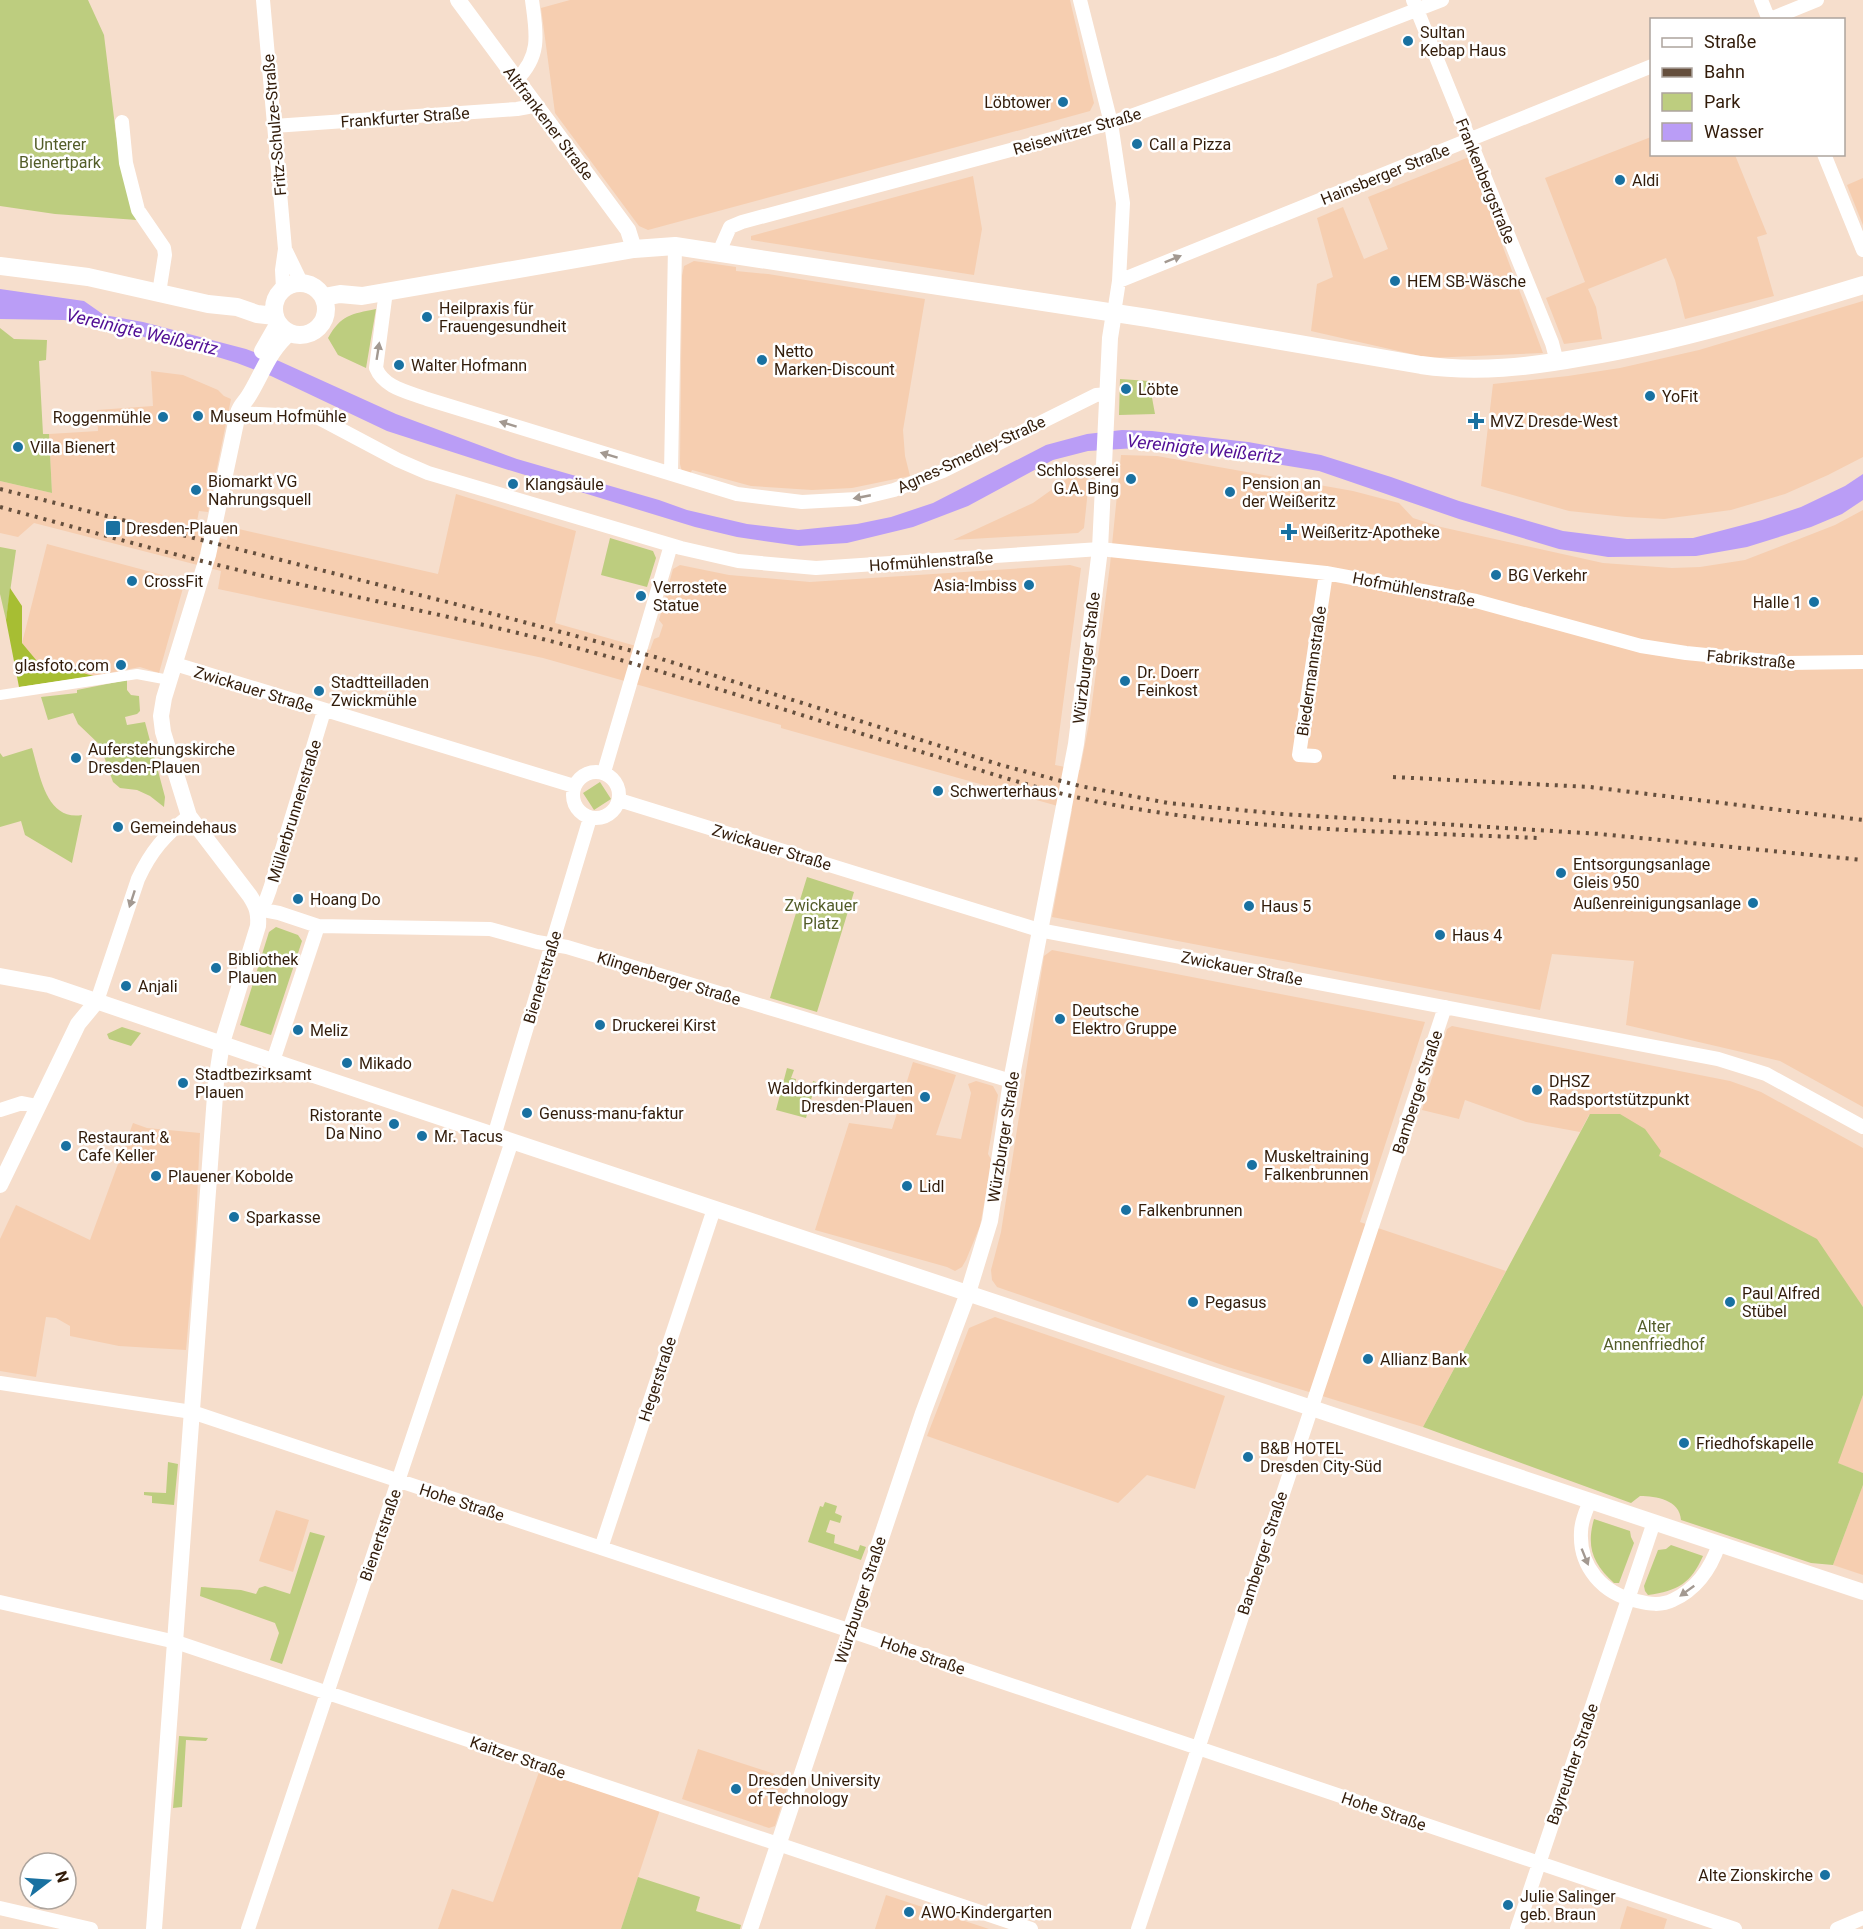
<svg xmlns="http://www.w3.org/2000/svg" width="1863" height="1929" font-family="Roboto,sans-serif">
	<rect width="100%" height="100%" fill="#f6decc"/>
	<!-- built -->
	<path fill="#f6ceb0" d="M570 0H1070L1094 103 1090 111 1050 122 648 230 639 226 555 113 541 8Z
		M1651 137 1652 154 1735 155 1767 234 1757 237 1774 296 1685 319 1675 280 1666 258 1588 289 1596 307 1602 339 1564 344 1546 298 1585 282 1545 178Z
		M1469 157 1543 353 1429 358 1311 331 1317 284 1333 277 1317 218 1343 207 1364 259 1388 249 1368 197Z
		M973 176 982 229 974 275 751 240V236Z
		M1863 178V225L1847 185Z
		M694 261 736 267V271L768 274 925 299 903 430 905 456 910 476 852 488 812 490 751 486 692 470 690 475 682 472 680 464 682 276 684 266Z
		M1863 301V457L1828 475 1785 494 1731 510 1664 519 1626 517 1569 511 1481 486 1493 384 1568 376 1620 368 1699 350Z
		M151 371 183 375 218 390 224 396 231 399 208 512 199 511 195 531 227 540 230 527 438 574 456 494 576 531 555 623 650 650 654 639 659 637 663 625 659 620 673 569 680 565 729 575 810 582 1070 565 1081 568 1055 765 1080 770 1090 718 1110 565 1121 455 1157 456 1353 491 1399 503 1413 518 1441 527 1603 563 1672 568 1700 567 1745 560 1835 525 1863 510V1107L1780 1061 1626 1025 1634 961 1552 954 1540 1010 1052 917 1072 810 781 728V725L543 658 218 589 221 571 34 523 18 537 0 533V481L52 493 49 434 98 431 97 410 153 406Z
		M1090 470 1084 528 1078 533 953 540 1033 503 1078 471Z
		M47 544 185 581 159 673 140 667 94 676 37 661 22 643Z
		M1052 950 1425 1022 1360 1222 1506 1271 1423 1427 1228 1367 997 1287 992 1280 991 1270 1001 1232 1044 956Z
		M1452 1026 1730 1081 1761 1092 1863 1148V1307L1853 1294 1658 1156 1589 1115 1580 1132 1526 1122 1465 1100 1459 1119 1422 1110 1447 1029Z
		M913 1062 956 1075 936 1135 961 1139 971 1093 968 1084 976 1081 993 1086 998 1095 988 1154 992 1161 980 1226 966 1260 962 1267 955 1271 947 1267 815 1230 849 1123 892 1129Z
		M133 1123 147 1128 200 1133 195 1246 186 1350 119 1346 70 1336V1326L56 1318 46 1317 36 1377 0 1371V1239L16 1205 90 1240Z
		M995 1317 1225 1396 1195 1489 1147 1475 1118 1503 927 1436 969 1328Z
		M1863 1395V1473L1837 1463Z
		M1863 1485V1575L1833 1565Z
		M276 1510 309 1520 293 1572 259 1561Z
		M698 1749 790 1779 775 1826 769 1828 682 1799Z
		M539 1772 660 1810 621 1929H438L452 1889 493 1902Z
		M886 1895 989 1929H875Z
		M1627 1906 1667 1919 1664 1929H1620Z"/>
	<!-- green -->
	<path fill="#bdcd7f" d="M0 0H88L104 35 116 134 137 220 55 214 0 206Z
		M376 309 366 368 338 355 328 338C341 315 351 314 376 309Z
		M0 328 14 339 47 340 46 360 39 361 43 434H49L52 493 0 481Z
		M1120 379 1149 381 1155 414 1119 415Z
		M610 538 653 551 656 558 647 587 601 575Z
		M0 547 16 550 6 620 0 594Z
		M127 680V690L131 695 139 696 140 711 137 714 125 717 127 725 145 722 165 797 164 807 150 796 137 790 120 788 113 782 100 745 78 724 73 713 48 720 41 697 77 693V690Z
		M32 748C40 775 46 821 82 815L72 863 25 835 21 821 0 827V753L3 757Z
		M600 782 611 799 594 810 583 793Z
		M807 877 854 892 817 1012 770 998Z
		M276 927 298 935 302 941 271 1035 240 1025 269 932Z
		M122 1027 141 1033 131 1046 109 1039 107 1034Z
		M787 1068 794 1070 791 1078 796 1079 795 1084 811 1089 813 1081 816 1082 806 1118 776 1110Z
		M1590 1114H1620L1645 1129 1661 1151 1659 1156 1817 1239 1863 1307V1395L1838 1463 1863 1473V1485L1833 1565 1811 1563 1681 1520C1680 1500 1656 1496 1640 1496L1631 1503 1423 1427Z
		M168 1462 178 1464 174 1505 152 1503V1496L144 1495V1492L166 1493Z
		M825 1502 837 1506 835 1513 842 1516 840 1523 830 1520 826 1532 835 1535 834 1543 858 1551 860 1545 866 1547 861 1560 808 1542 820 1506 823 1507Z
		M1594 1519 1630 1531 1631 1537 1634 1543 1619 1583H1614C1593 1564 1586 1547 1594 1519Z
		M310 1532 325 1536 282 1664 270 1660 279 1633 275 1623 200 1596 201 1587 241 1590 256 1594 259 1588 265 1586 290 1594Z
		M1671 1545 1703 1556C1691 1583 1678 1591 1648 1595L1645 1591 1644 1586 1658 1550 1666 1549Z
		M179 1736 208 1738 206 1741 186 1740 182 1807 173 1808Z
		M638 1877 700 1897 696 1911 741 1925 740 1929H621Z"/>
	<!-- forest -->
	<path fill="#a7be33" d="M10 588 22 606V643L37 661 94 676 19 687 6 620Z"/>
	<!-- water -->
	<path fill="#ba9df6" d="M0 289 84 301 104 315 143 322 246 349 279 361 396 414 517 459 659 500 687 510 747 524 798 530 857 524 891 517 933 503 1046 445 1087 434 1122 430 1152 431 1248 442 1321 455 1391 477 1459 501 1563 531 1627 539 1693 538 1762 520 1801 507 1845 486 1863 474V500L1842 514 1811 527 1747 547 1696 556 1608 557 1559 549 1459 519 1319 471 1234 457 1153 447 1088 451 1053 460 968 506 913 527 847 543 799 546 737 537 695 527 502 468 387 431 271 376 237 363 185 347 99 326 64 320 0 319Z"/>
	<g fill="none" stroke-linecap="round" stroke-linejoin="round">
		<!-- pedestrian -->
		<path stroke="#fff" stroke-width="10" d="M0 695 137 674 169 680"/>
		<!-- minor -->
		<path stroke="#fff" stroke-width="14" d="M263 0 285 249 282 270 283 288
			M1080 0 1111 123 1123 203 1119 281 1114 313
			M1413 0 1552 343 1557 362
			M1761 0 1769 20
			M1768 20 1817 0
			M517 79C542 55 536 31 532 0
			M122 122 126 163 138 210 164 248 165 255 159 293
			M274 126 517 109 528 107 534 102
			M1824 154 1863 250
			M285 249 301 282
			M719 252 730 227 742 222 1111 123 1279 63 1442 0
			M1119 281 1652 66
			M386 291 376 368C384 388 409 392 427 399L737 494 802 502 857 499 894 490 943 471 1096 395 1108 394
			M238 413 317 417 398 460 428 473 681 548 738 561 816 568 1100 549 1326 573 1476 601 1641 646 1686 653 1787 663 1863 662
			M671 474 675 246
			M175 664 574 786
			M324 711 270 889 266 900 258 909 279 913 318 926 490 929 537 942 567 947 1011 1081
			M1315 756 1299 755 1326 573
			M573 795a23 23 0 1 1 46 0a23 23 0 1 1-46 0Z
			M604 772 671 545
			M619 800 1039 930 1718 1059 1766 1074 1863 1127
			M97 1001 138 879C151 851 165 835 189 816
			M273 1061 318 926
			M0 1110 22 1103 37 1106
			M494 1136 590 818
			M0 1383 192 1412 857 1633 1735 1929
			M1590 1501C1586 1511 1581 1521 1581 1532 1579 1567 1603 1594 1637 1601 1649 1604 1661 1606 1673 1600 1697 1589 1711 1568 1719 1544
			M601 1548 714 1209
			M0 1602 176 1642 1031 1929
			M0 1908 91 1929
			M248 1929 512 1141
			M1138 1929 1445 1007
			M1517 1929 1654 1522
			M1837 1929 1863 1918"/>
		<!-- tertiary -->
		<path stroke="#fff" stroke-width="16" d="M458 0 628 230 634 249
			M262 351 278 323
			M0 976 49 985C652 1192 1259 1387 1863 1592
			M0 1185 78 1024 97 1001
			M154 1929 216 1082 222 1043 258 926C259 913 257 907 250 896L189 816 163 732 161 716 164 698 208 555 238 413C240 406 244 403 248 397 262 375 269 350 290 333
			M750 1929 923 1413 968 1293 990 1221 1011 1081 1076 744 1100 549 1110 338 1114 313"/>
		<!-- secondary -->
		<path stroke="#fff" stroke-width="18" d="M0 266 88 277 208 304 237 307 257 314 275 316
			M274 309a26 26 0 1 1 52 0a26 26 0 1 1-52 0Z
			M324 297 340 294 362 296 634 249 675 246 1148 318 1421 365C1476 373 1530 367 1584 357 1679 341 1771 313 1863 285"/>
		<!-- rail -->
		<path stroke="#654f3d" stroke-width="4" stroke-dasharray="3 6" stroke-linecap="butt" d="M0 489 471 608 655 657 1001 765 1080 786 1168 803 1282 814 1600 834 1863 860
			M0 507C74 527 148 548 222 566 335 594 450 615 562 644 688 677 810 719 935 756 983 771 1031 787 1080 798 1230 831 1385 831 1537 838
			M1393 777 1590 787 1863 820"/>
	</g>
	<!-- one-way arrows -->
	<defs><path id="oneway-solid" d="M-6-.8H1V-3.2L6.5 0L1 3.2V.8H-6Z" transform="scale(1.5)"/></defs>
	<g fill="#a39991">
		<use href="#oneway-solid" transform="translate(1173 259) rotate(-22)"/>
		<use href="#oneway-solid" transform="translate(378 351) rotate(-81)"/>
		<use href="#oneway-solid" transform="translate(508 424) rotate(-163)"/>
		<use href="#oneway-solid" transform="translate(609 455) rotate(-163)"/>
		<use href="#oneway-solid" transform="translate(862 497) rotate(169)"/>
		<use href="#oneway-solid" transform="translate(132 899) rotate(108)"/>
		<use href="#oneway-solid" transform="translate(1585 1557) rotate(68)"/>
		<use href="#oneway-solid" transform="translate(1687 1591) rotate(144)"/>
	</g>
	<!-- markers -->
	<g fill="#1971a1" stroke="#fff" stroke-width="2">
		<circle cx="1408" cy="41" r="6"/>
		<circle cx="1063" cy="102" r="6"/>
		<circle cx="1137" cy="144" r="6"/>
		<circle cx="1620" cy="180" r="6"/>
		<circle cx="1395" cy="281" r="6"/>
		<circle cx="427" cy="317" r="6"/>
		<circle cx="762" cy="360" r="6"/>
		<circle cx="399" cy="365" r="6"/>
		<circle cx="1126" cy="389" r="6"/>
		<circle cx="1650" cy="396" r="6"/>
		<circle cx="198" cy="416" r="6"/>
		<circle cx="163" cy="417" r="6"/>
		<path d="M1473 412h6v6h6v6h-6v6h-6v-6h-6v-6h6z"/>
		<circle cx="18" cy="447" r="6"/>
		<circle cx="1131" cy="479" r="6"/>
		<circle cx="513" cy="484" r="6"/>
		<circle cx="196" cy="490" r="6"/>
		<circle cx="1230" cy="492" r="6"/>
		<rect x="105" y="520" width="16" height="16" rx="3"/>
		<path d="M1286 523h6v6h6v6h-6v6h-6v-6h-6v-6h6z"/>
		<circle cx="1496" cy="575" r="6"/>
		<circle cx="132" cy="581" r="6"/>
		<circle cx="1029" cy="585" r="6"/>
		<circle cx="641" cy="596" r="6"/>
		<circle cx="1814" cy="602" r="6"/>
		<circle cx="121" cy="665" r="6"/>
		<circle cx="1125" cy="681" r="6"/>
		<circle cx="319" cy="691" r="6"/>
		<circle cx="76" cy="758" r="6"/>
		<circle cx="938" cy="791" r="6"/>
		<circle cx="118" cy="827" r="6"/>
		<circle cx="1561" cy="873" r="6"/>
		<circle cx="298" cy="899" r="6"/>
		<circle cx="1753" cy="903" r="6"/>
		<circle cx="1249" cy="906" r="6"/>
		<circle cx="1440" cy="935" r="6"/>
		<circle cx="216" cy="968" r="6"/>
		<circle cx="126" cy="986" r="6"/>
		<circle cx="1060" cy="1019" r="6"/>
		<circle cx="600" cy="1025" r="6"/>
		<circle cx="298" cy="1030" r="6"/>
		<circle cx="347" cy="1063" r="6"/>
		<circle cx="183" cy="1083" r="6"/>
		<circle cx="1537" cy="1090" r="6"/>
		<circle cx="925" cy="1097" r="6"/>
		<circle cx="527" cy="1113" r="6"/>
		<circle cx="394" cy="1124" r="6"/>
		<circle cx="422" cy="1136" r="6"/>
		<circle cx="66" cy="1146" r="6"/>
		<circle cx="1252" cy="1165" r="6"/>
		<circle cx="156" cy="1176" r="6"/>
		<circle cx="907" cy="1186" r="6"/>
		<circle cx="1126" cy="1210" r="6"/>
		<circle cx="234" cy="1217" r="6"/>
		<circle cx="1193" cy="1302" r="6"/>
		<circle cx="1730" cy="1302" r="6"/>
		<circle cx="1368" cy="1359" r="6"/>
		<circle cx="1684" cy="1443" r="6"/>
		<circle cx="1248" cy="1457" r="6"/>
		<circle cx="736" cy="1789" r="6"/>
		<circle cx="1825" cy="1875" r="6"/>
		<circle cx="1508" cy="1905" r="6"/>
		<circle cx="909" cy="1912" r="6"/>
	</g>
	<g text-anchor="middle" stroke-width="5" stroke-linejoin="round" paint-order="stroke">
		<!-- poi labels -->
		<g font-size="16" fill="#321c0a" stroke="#fff" text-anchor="start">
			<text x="1420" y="38">Sultan<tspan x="1420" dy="18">Kebap Haus</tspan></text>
			<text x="1051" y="108" text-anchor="end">Löbtower</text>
			<text x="1149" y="150">Call a Pizza</text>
			<text x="1632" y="186">Aldi</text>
			<text x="1407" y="287">HEM SB-Wäsche</text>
			<text x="439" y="314">Heilpraxis für<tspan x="439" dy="18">Frauengesundheit</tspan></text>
			<text x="774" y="357">Netto<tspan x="774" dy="18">Marken-Discount</tspan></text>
			<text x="411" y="371">Walter Hofmann</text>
			<text x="1138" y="395">Löbte</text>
			<text x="1662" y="402">YoFit</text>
			<text x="210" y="422">Museum Hofmühle</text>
			<text x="151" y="423" text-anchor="end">Roggenmühle</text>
			<text x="1490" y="427">MVZ Dresde-West</text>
			<text x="30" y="453">Villa Bienert</text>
			<text x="1119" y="476" text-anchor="end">Schlosserei<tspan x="1119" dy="18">G.A. Bing</tspan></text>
			<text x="208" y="487">Biomarkt VG<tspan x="208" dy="18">Nahrungsquell</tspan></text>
			<text x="1242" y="489">Pension an<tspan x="1242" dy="18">der Weißeritz</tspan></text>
			<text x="525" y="490">Klangsäule</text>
			<text x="126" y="534">Dresden-Plauen</text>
			<text x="1301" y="538">Weißeritz-Apotheke</text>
			<text x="1508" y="581">BG Verkehr</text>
			<text x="144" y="587">CrossFit</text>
			<text x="1017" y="591" text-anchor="end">Asia-Imbiss</text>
			<text x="653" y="593">Verrostete<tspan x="653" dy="18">Statue</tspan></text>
			<text x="1802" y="608" text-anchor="end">Halle 1</text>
			<text x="109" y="671" text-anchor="end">glasfoto.com</text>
			<text x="1137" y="678">Dr. Doerr<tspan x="1137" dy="18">Feinkost</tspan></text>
			<text x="331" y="688">Stadtteilladen<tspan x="331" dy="18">Zwickmühle</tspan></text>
			<text x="88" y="755">Auferstehungskirche<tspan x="88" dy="18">Dresden-Plauen</tspan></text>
			<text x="950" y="797">Schwerterhaus</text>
			<text x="130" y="833">Gemeindehaus</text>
			<text x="1573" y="870">Entsorgungsanlage<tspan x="1573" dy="18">Gleis 950</tspan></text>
			<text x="310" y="905">Hoang Do</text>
			<text x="1741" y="909" text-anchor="end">Außenreinigungsanlage</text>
			<text x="1261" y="912">Haus 5</text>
			<text x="1452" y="941">Haus 4</text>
			<text x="228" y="965">Bibliothek<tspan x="228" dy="18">Plauen</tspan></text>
			<text x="138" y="992">Anjali</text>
			<text x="1072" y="1016">Deutsche<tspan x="1072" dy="18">Elektro Gruppe</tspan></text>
			<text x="612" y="1031">Druckerei Kirst</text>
			<text x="310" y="1036">Meliz</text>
			<text x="359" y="1069">Mikado</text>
			<text x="195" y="1080">Stadtbezirksamt<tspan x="195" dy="18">Plauen</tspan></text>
			<text x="1549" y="1087">DHSZ<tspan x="1549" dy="18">Radsportstützpunkt</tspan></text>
			<text x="913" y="1094" text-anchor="end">Waldorfkindergarten<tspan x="913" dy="18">Dresden-Plauen</tspan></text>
			<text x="539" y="1119">Genuss-manu-faktur</text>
			<text x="382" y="1121" text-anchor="end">Ristorante<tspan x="382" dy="18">Da Nino</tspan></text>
			<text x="434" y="1142">Mr. Tacus</text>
			<text x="78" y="1143">Restaurant &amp;<tspan x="78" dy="18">Cafe Keller</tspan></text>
			<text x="1264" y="1162">Muskeltraining<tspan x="1264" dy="18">Falkenbrunnen</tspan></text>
			<text x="168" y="1182">Plauener Kobolde</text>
			<text x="919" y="1192">Lidl</text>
			<text x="1138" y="1216">Falkenbrunnen</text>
			<text x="246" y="1223">Sparkasse</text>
			<text x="1742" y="1299">Paul Alfred<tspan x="1742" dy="18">Stübel</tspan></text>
			<text x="1205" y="1308">Pegasus</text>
			<text x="1380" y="1365">Allianz Bank</text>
			<text x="1696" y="1449">Friedhofskapelle</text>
			<text x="1260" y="1454">B&amp;B HOTEL<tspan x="1260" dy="18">Dresden City-Süd</tspan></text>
			<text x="748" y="1786">Dresden University<tspan x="748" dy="18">of Technology</tspan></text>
			<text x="1813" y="1881" text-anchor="end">Alte Zionskirche</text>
			<text x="1520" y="1902">Julie Salinger<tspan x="1520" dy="18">geb. Braun</tspan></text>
			<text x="921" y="1918">AWO-Kindergarten</text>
		</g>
		<!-- street labels -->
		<g font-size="16" fill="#321c0a" stroke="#fff">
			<text transform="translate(405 117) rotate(-4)" y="6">Frankfurter Straße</text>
			<text transform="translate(549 123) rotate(53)" y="6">Altfrankener Straße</text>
			<text transform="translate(274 125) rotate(-95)" y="6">Fritz-Schulze-Straße</text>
			<text transform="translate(1077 131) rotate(-16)" y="6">Reisewitzer Straße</text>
			<text transform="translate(1385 174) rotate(-22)" y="6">Hainsberger Straße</text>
			<text transform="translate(1486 181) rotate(68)" y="6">Frankenbergstraße</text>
			<text transform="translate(971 454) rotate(-25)" y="6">Agnes-Smedley-Straße</text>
			<text transform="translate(931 561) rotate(-4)" y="6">Hofmühlenstraße</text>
			<text transform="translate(1414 589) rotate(11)" y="6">Hofmühlenstraße</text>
			<text transform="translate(1086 658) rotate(-83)" y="6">Würzburger Straße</text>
			<text transform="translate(1751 659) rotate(5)" y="6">Fabrikstraße</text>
			<text transform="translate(1311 671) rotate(-82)" y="6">Biedermannstraße</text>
			<text transform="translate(254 689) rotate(17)" y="6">Zwickauer Straße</text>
			<text transform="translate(294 811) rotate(-73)" y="6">Müllerbrunnenstraße</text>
			<text transform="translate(772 847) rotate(17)" y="6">Zwickauer Straße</text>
			<text transform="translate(1242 968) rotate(11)" y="6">Zwickauer Straße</text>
			<text transform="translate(542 977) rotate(-73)" y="6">Bienertstraße</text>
			<text transform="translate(669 978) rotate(17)" y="6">Klingenberger Straße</text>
			<text transform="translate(1417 1092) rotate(-72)" y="6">Bamberger Straße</text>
			<text transform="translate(1003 1137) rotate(-81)" y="6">Würzburger Straße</text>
			<text transform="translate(657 1379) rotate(-72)" y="6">Hegerstraße</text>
			<text transform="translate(462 1502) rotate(18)" y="6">Hohe Straße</text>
			<text transform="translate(380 1535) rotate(-71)" y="6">Bienertstraße</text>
			<text transform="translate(1262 1553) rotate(-72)" y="6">Bamberger Straße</text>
			<text transform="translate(860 1600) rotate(-72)" y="6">Würzburger Straße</text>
			<text transform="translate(923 1655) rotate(19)" y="6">Hohe Straße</text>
			<text transform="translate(518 1757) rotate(19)" y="6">Kaitzer Straße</text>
			<text transform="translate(1572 1764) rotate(-71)" y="6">Bayreuther Straße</text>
			<text transform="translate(1384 1811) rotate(19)" y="6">Hohe Straße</text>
		</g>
		<!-- park labels -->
		<g font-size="16" fill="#535d29" stroke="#fff">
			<text x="60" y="150">Unterer<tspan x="60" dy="18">Bienertpark</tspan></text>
			<text x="821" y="911">Zwickauer<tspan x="821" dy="18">Platz</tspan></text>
			<text x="1654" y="1332">Alter<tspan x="1654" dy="18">Annenfriedhof</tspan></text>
		</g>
		<!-- water labels -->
		<g font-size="18" font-style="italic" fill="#520f95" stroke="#fff">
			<text transform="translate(142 332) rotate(13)" y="6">Vereinigte Weißeritz</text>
			<text transform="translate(1204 449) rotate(6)" y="6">Vereinigte Weißeritz</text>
		</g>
	</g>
	<!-- legend -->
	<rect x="1650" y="18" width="195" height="138" fill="#ffffff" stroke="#ada49d" stroke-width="1.5"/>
	<rect x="1662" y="38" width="30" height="9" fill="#ffffff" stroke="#ada49d" stroke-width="1.5"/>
	<text x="1704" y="48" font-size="18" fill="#321c0a">Straße</text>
	<rect x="1662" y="68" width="30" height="9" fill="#654f3d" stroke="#ada49d" stroke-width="1.5"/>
	<text x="1704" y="78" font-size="18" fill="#321c0a">Bahn</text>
	<rect x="1662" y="93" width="30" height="18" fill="#bdcd7f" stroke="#ada49d" stroke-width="1.5"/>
	<text x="1704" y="108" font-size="18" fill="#321c0a">Park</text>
	<rect x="1662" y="123" width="30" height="18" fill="#ba9df6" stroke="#ada49d" stroke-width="1.5"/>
	<text x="1704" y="138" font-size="18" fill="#321c0a">Wasser</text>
	<!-- north arrow -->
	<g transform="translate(48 1881) rotate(73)"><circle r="28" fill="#ffffff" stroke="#ada49d" stroke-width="1.5"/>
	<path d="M0-4.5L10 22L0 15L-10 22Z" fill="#1971a1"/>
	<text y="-9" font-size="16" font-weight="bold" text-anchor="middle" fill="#321c0a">N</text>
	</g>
</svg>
